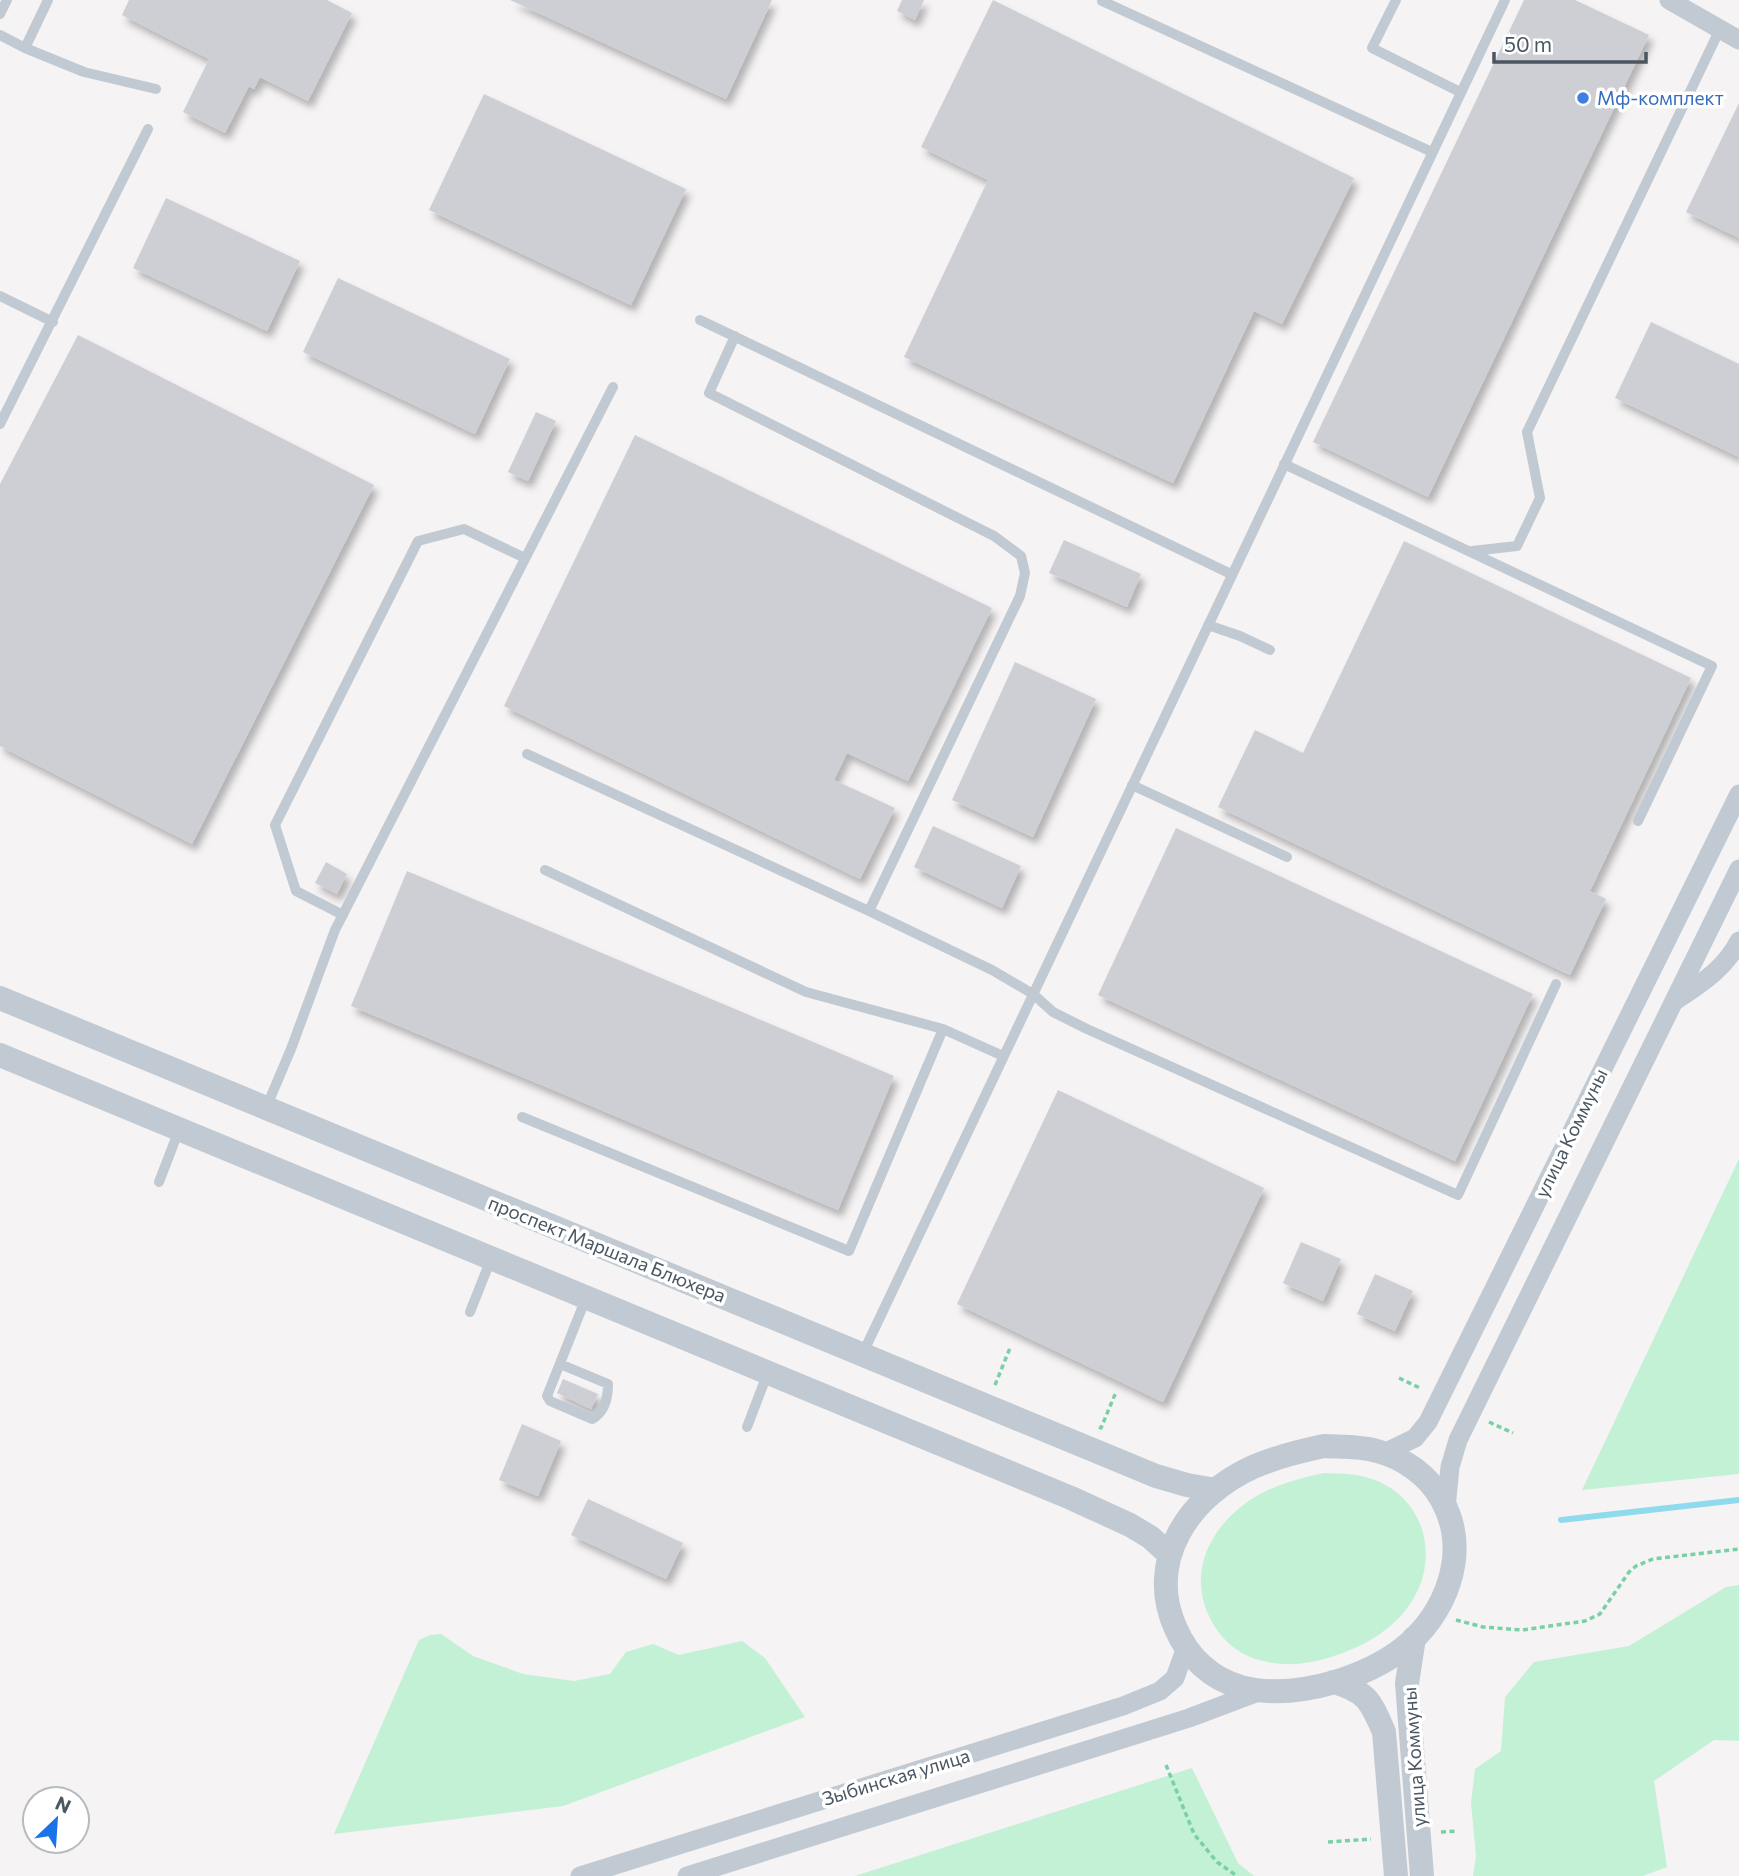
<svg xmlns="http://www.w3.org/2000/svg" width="1739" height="1876" font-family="Commissioner,sans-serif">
	<defs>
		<filter id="shadow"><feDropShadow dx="4.5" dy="7" stdDeviation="3.5" flood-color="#0004"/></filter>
	</defs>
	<rect width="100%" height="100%" fill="#f5f3f3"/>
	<!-- green -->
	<path fill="#c3f1d5" d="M1739 1159V1474L1582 1490Z
		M1324 1473C1337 1474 1349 1473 1361 1476 1420 1488 1443 1552 1412 1601 1394 1630 1363 1647 1331 1657 1309 1664 1285 1667 1263 1661 1237 1655 1219 1638 1208 1614 1185 1562 1221 1512 1268 1490 1286 1482 1305 1477 1324 1473Z
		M1739 1585V1741L1714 1740 1654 1781 1667 1867 1643 1876H1473L1476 1856 1471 1803 1475 1769 1501 1751 1505 1697 1534 1662 1629 1646 1726 1587Z
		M441 1634 473 1656 523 1674 574 1681 610 1674 626 1652 653 1644 679 1655 742 1641 765 1658 805 1717 563 1806 334 1834 419 1640 430 1635Z
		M1192 1768 1238 1863 1254 1876H855Z"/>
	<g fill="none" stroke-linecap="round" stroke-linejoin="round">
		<!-- stream -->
		<path stroke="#90daee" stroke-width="6" d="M1561 1520 1739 1500"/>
	</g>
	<!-- building -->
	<path fill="#cdcfd5" filter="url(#shadow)" d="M129 0H327L352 13 308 101 260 77 254 89 249 86 225 133 183 112 209 59 122 15Z
		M510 0H772L726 99Z
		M902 0H924L915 20 897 11Z
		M993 0 1354 178 1282 324 1254 311 1173 483 904 357 988 180 921 147Z
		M1524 0H1575L1649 35 1428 497 1313 442Z
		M484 94 686 189 631 305 429 210Z
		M1739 103V238L1686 212Z
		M166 198 300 261 267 331 133 268Z
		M338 278 510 359 475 434 303 352Z
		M1651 322 1739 364V457L1615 398Z
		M78 335 374 485 192 844 0 746V484Z
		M536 412 556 421 528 481 508 472Z
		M635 435 992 608 908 781 847 753 834 780 895 808 860 879 504 706Z
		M1064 540 1141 574 1127 607 1049 573Z
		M1404 541 1691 678 1590 891 1606 899 1570 975 1218 807 1255 730 1303 753Z
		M1015 662 1096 699 1033 837 952 800Z
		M933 826 1021 866 1002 908 914 867Z
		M1176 828 1533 994 1455 1161 1098 995Z
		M326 862 347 874 337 894 315 883Z
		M407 871 894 1076 838 1210 556 1091 351 1006Z
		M1058 1090 1264 1188 1163 1402 957 1304Z
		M1301 1242 1341 1259 1323 1301 1283 1283Z
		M1375 1274 1413 1291 1395 1331 1357 1314Z
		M563 1379 598 1394 591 1409 557 1393Z
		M522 1424 561 1441 538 1496 499 1480Z
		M588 1499 683 1543 666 1579 571 1535Z"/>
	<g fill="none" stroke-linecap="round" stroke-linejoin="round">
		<!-- path -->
		<path stroke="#7ad0a6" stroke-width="3.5" stroke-dasharray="5 3.5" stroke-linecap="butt" d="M1399 1378 1422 1389
			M995 1385 1010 1348
			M1489 1422 1513 1433
			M1099 1427 1101 1428 1116 1392
			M1456 1620 1483 1627 1522 1630 1585 1621 1600 1614 1629 1572 1636 1566 1653 1559 1739 1549
			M1166 1765 1194 1834 1217 1862 1237 1876
			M1441 1832 1457 1831
			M1328 1842 1371 1839"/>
		<!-- service -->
		<path stroke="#c1cad2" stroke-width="10" d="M1396 0 1372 48 1460 92
			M1102 1 1432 152
			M0 14 7 0
			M0 35 25 48 84 72 156 89
			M25 48 48 0
			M0 296 53 322
			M700 320 1231 574
			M735 336 709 393 994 536 1021 556 1025 573 1020 596 869 911
			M0 424 148 129
			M1284 464 1712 666 1638 821
			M1472 551 1517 546 1540 498 1527 432 1720 29
			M1208 625 1240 636 1270 650
			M527 754 869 911 992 970 1033 994 1053 1012 1087 1029 1458 1195 1556 984
			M1132 785 1287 857
			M545 870 806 992 943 1029 1003 1056
			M343 915 296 891 275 825 418 541 464 529 525 558
			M266 1108 291 1049 335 930 613 387
			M522 1117 849 1251 943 1029
			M159 1182 179 1130
			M470 1312 491 1259
			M863 1353 1505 0
			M560 1364 608 1384C608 1397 605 1412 592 1419L550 1401 547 1396 586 1298
			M747 1427 768 1372"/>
		<!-- minor -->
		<path stroke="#c1cad2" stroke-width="19" d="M1669 0 1739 40
			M1675 1001C1700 984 1725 969 1739 941
			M1384 1453 1415 1438 1428 1422 1739 794
			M1446 1508 1450 1467 1458 1440 1739 869
			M580 1876 1123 1706 1160 1691 1175 1678 1186 1647
			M687 1876 1132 1736 1189 1718 1258 1692"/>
		<!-- tertiary -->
		<path stroke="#c1cad2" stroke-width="24" d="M0 998 1156 1476 1187 1485 1216 1490
			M0 1055 1071 1498 1130 1525 1150 1537 1169 1554
			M1324 1446C1341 1447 1360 1446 1377 1451 1404 1458 1429 1476 1442 1500 1471 1553 1446 1615 1401 1650 1381 1665 1358 1675 1335 1682 1304 1691 1272 1695 1241 1687 1211 1679 1188 1657 1176 1629 1145 1561 1189 1496 1253 1467 1276 1457 1300 1451 1324 1446Z
			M1414 1638 1407 1683 1422 1876
			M1333 1682C1367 1691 1371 1702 1384 1732L1396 1876"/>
	</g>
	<!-- markers -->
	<circle fill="#3f7fe0" stroke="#fff" stroke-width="2.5" cx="1583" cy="98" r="7"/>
	<g text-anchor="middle" stroke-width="7" stroke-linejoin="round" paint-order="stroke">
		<!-- shop labels -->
		<g font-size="19" fill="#366cbe" stroke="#fff" text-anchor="start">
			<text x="1597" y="105">Мф-комплект</text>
		</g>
		<!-- street labels -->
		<g font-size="19" fill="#4a5661" stroke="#fff">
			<text transform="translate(1571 1133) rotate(-64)" y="7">улица Коммуны</text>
			<text transform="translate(607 1249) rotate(22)" y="7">проспект Маршала Блюхера</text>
			<text transform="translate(1414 1757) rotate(-94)" y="7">улица Коммуны</text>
			<text transform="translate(896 1777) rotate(-17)" y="7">Зыбинская улица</text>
		</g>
	</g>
	<!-- north arrow -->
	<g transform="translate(56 1820) rotate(25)"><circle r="33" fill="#ffffff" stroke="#b7bbc0" stroke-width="2"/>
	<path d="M0-5L12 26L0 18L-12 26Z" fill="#1a73e8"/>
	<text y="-10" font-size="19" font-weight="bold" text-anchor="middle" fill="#4a5661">N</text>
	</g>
	<!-- scale -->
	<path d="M1494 52v10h152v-10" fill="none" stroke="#4a5661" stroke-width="3.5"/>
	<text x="1504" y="52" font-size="21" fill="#4a5661" stroke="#ffffff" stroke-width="5" paint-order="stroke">50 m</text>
</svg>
